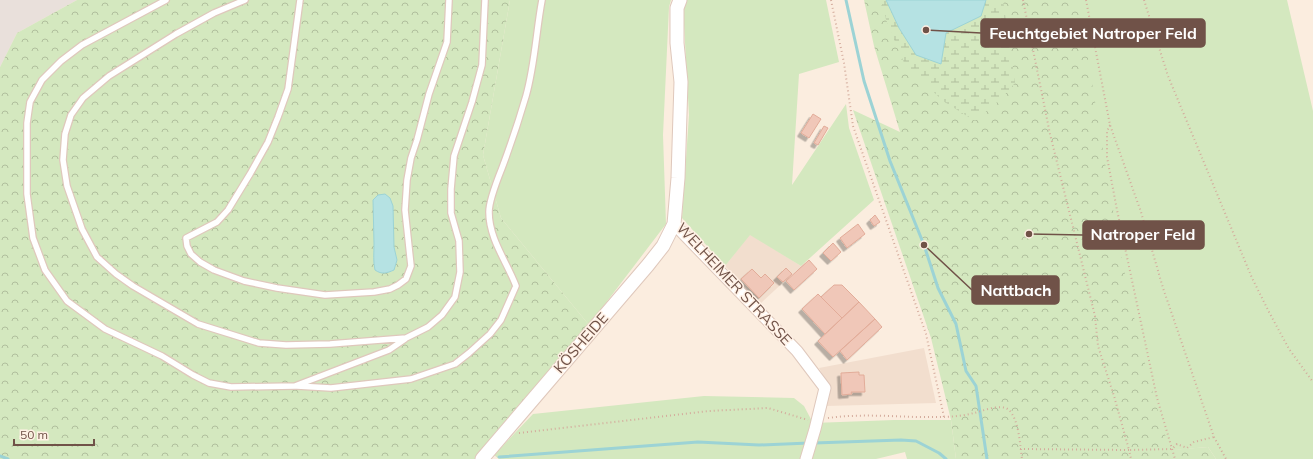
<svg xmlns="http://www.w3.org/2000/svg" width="1313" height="459" font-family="Mulish,sans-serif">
	<defs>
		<pattern id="forest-crowns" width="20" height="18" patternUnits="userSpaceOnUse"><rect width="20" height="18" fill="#d4e8bf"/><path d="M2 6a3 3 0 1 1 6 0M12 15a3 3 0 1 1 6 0" fill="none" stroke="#b0bf9d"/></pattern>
		<pattern id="wetland-marsh" width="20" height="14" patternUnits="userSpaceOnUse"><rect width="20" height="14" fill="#d4e8bf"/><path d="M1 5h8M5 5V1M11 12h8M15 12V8" fill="none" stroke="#b0bf9d"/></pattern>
		<filter id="shadow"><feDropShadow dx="-3.5" dy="3.5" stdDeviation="0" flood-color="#0004"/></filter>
	</defs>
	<rect width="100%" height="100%" fill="#fbeddf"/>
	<!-- residential -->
	<path fill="#f2dece" d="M750 234 801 266 761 303 725 266Z
		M924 348 936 403 826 406 829 387 824 377 819 368Z"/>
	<!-- industrial -->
	<path fill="#e9e0db" d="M0 0H77L17 33 0 67Z"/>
	<!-- green -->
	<path fill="#d4e8bf" d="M510 0H671L669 7 663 135 666 224 589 325 501 218 483 155Z
		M686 0H826L839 62 799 74 792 185 846 104 849 128 874 200 801 266 750 235 725 266 682 218 689 115 683 6Z
		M1073 0H1287L1313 111V459H1216L1208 447 1163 451 1119 270Z
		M704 396 794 398 804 406 813 423 894 420H951L956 459H907L905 452 876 459H499L494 455 533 414Z"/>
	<!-- forest -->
	<path fill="url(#forest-crowns)" d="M77 0H510L483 155 501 218 589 325 475 459H0V67L17 33Z
		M864 0H1078C1105 151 1122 304 1170 450L1208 447 1216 459H956L951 420 931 338 853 110 900 132 874 46Z"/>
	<!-- wetland -->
	<path fill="url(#wetland-marsh)" d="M881 0H1003L1015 83 1002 98 975 121 943 101 905 65 887 23Z"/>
	<!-- water -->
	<path fill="#b5e2e3" stroke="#9cd3d5" d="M886 0H986L981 16 946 33 941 64 916 55 899 28Z
		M385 194 390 198 393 206 394 247 397 260 394 270C387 273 382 275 375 270 373 262 374 253 374 244 374 229 373 215 373 200L378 195Z"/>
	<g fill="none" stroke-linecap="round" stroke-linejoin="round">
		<!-- stream -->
		<path stroke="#9cd3d5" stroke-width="3" d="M846 0 864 81 890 161 924 245 938 288 956 324 966 371 976 386 987 459
			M814 443 901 440 916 441 939 453 946 459
			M0 456 8 459
			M499 457 698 442 759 445 809 443"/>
	</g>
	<!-- building -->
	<path fill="#f0c7b8" stroke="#e2ac99" filter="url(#shadow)" d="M813 114 821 119 809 138 801 133Z
		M824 126 828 128 818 145 814 143Z
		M875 215 880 222 874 226 870 220Z
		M858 224 865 234 847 248 840 238Z
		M833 243 841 252 831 261 823 253Z
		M809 260 817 269 794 290 786 281Z
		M786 268 792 274 783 282 777 277Z
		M752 269 761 278 765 274 774 283 759 298 741 279Z
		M834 285H842L859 302 842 318 821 297Z
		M818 294 842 318 825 334 802 309Z
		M859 302 875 319 833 357 818 341Z
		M875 319 882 327 847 360 840 351Z
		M859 372V375H864L865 392H851L852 394 842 395 841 373Z"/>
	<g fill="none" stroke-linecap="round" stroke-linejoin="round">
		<defs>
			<path id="service" d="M166 0 82 45 61 61 42 80 30 102 27 123V194L33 238 45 270 67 301 105 329 162 356 193 375 209 383 231 387 295 386 389 350 405 339
				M245 0 214 13 176 34 109 76 83 98 71 115 65 134 63 160 67 186 82 229 97 257 116 274 133 286 198 324 259 343 286 345 330 344 406 338 428 327 442 315 455 297 460 272 459 241 451 213V189L454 156 472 102 482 65 485 0
				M300 0 288 89 278 117 268 142 250 174 228 210 217 222 186 238 187 246 191 254 200 262 214 270 244 281 277 288 325 295 374 292 390 289 398 285 406 279 411 266 405 210 407 180 411 158 417 140 429 94 447 42 449 0
				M297 386 331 388 411 379 455 364 469 353 490 334 501 320 516 286C507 262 489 239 489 212 489 202 498 178 502 168 511 144 519 120 526 96 535 64 536 32 542 0"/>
			<path id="minor" d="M674 224 797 351 825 388 815 429 806 459"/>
			<path id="tertiary" d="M482 459 648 265 663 246 674 224 678 178 681 82 677 43V8L680 0"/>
		</defs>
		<!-- service casing -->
		<use href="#service" stroke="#dfc8bc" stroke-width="8"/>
		<!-- minor casing -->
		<use href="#minor" stroke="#dfc8bc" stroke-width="13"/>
		<!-- tertiary casing -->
		<use href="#tertiary" stroke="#dfc8bc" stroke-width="15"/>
		<!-- path -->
		<path stroke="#d4ab9c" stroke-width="2" stroke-dasharray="1 3" stroke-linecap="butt" d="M831 0 844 63 853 126 926 334 944 417
			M1023 0 1050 134 1095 316 1098 346 1114 396 1129 450 1172 449 1177 444 1187 448 1194 442 1214 437
			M1086 0 1110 125 1141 212 1163 288 1214 437 1226 459
			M1144 0 1168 76 1252 278 1269 312 1289 349 1313 382
			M1110 125 1107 131V157L1117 210 1157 398 1175 459
			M828 418C857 414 887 416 916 417 936 417 955 418 974 413 983 411 1001 403 1009 410 1019 420 1020 445 1022 459
			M519 433 709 411 768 408 808 420
			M1020 449 1129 450 1131 459"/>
		<!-- service -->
		<use href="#service" stroke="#fff" stroke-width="5.5"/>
		<!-- minor -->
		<use href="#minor" stroke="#fff" stroke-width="11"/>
		<!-- tertiary -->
		<use href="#tertiary" stroke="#fff" stroke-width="13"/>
	</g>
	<g text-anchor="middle" stroke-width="3" stroke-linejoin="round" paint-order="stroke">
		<!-- street labels -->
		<g font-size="15" fill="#705248" stroke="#fff1e5">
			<text transform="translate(734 284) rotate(47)" y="5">WELHEIMER STRASSE</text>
			<text transform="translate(581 343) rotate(-49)" y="5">KÖSHEIDE</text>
		</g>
	</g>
	<!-- callouts -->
	<path fill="none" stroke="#705248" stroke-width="1.5" d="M926 30L981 33M1029 234L1083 235M924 245L972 290"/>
	<g fill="#705248" stroke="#fff1e5" stroke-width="1.5">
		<circle cx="926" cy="30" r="4"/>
		<circle cx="1029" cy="234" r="4"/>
		<circle cx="924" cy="245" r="4"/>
	</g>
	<g fill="#705248" stroke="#705248" stroke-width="1.5">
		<rect x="981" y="19" width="224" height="28" rx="4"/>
		<rect x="1083" y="221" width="121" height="28" rx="4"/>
		<rect x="972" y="276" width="87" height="28" rx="4"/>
	</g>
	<g font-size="16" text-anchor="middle" font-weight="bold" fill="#fff">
		<text x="1093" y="39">Feuchtgebiet Natroper Feld</text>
		<text x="1143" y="240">Natroper Feld</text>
		<text x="1016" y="296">Nattbach</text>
	</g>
	<!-- scale -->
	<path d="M14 439v6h80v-6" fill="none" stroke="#705248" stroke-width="2"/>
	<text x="20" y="439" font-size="12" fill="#705248" stroke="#fff1e5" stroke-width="3" paint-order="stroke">50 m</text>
</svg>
